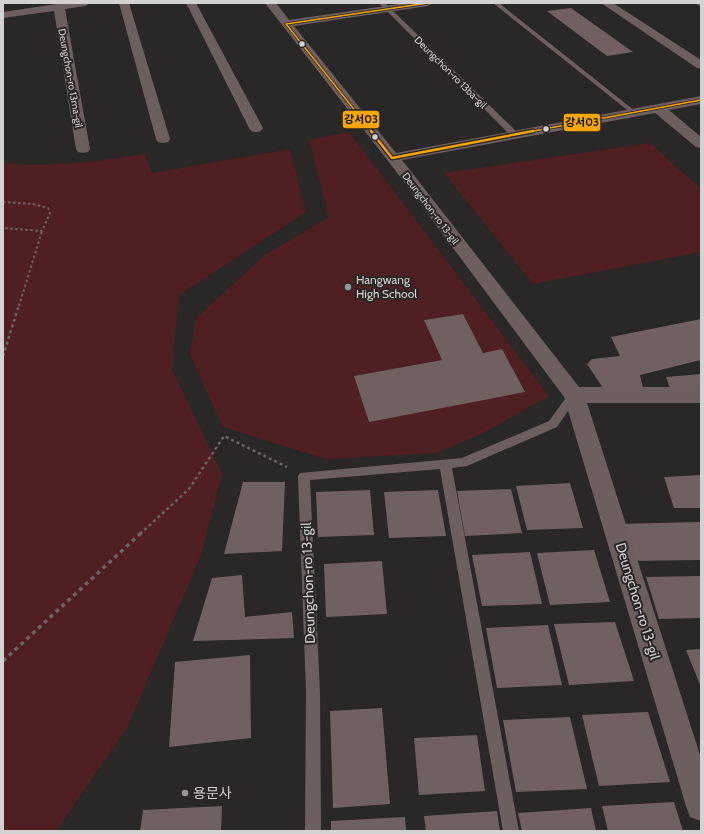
<svg xmlns="http://www.w3.org/2000/svg" width="704" height="834" font-family="Cabin,'Noto Sans KR',sans-serif">
	<rect width="100%" height="100%" fill="#2a2727"/>
	<!-- green -->
	<path fill="#4f1f22" fill-rule="evenodd" d="M349 132 549 396 485 432 437 453 326 459 223 427 190 355 196 318 265 255 329 217 309 140ZM463 314 483 353 502 350 525 391 369 422 354 376 442 360 424 320Z
		M650 143 701 189V252L533 284 444 173Z
		M290 149 306 212 179 295 172 369 222 474 201 555 127 728 56 831H3V163C48 168 100 161 145 154L152 173Z"/>
	<!-- building -->
	<path fill="#716060" d="M571 8 633 52 607 56 547 11Z
		M463 314 483 353 502 349 525 392 369 422 354 376 442 360 424 320Z
		M701 319V360L640 375 643 388 605 391 587 364 592 359 620 356 611 337Z
		M701 374V390L671 391 666 377Z
		M701 475V508H674L664 477Z
		M243 482H285L282 551 224 554Z
		M570 483 583 528 527 530 516 486Z
		M511 489 522 533 465 536 457 491Z
		M370 490 374 535 318 537 316 492Z
		M438 490 446 536 389 538 384 492Z
		M701 522V560L626 561 614 524Z
		M594 550 610 602 550 605 537 553Z
		M530 552 542 604 482 606 472 555Z
		M382 561 387 614 326 617 324 564Z
		M242 575 245 617 292 612 294 638 193 641 212 578Z
		M701 576V618L659 619 646 577Z
		M615 622 634 681 569 685 554 624Z
		M548 625 562 685 497 688 486 628Z
		M701 649V687L686 650Z
		M250 655 251 738 169 747 175 662Z
		M382 708 390 804 333 808 330 711Z
		M648 712 670 782 599 786 582 715Z
		M570 717 587 789 516 792 503 720Z
		M477 735 485 791 419 795 414 738Z
		M674 802 683 831H608L602 806Z
		M222 806 221 831H140L143 810Z
		M591 808 596 831H522L518 813Z
		M497 811 500 831H426L424 816Z
		M405 817 406 831H331V821Z"/>
	<g fill="none" stroke-linecap="round" stroke-linejoin="round">
		<!-- path-far2 -->
		<path stroke="#6c6363" stroke-width="2" stroke-dasharray="2.5 2.5" stroke-linecap="butt" d="M3 202 33 204 48 208 50 213 42 231 3 228
			M19 306 42 231"/>
		<!-- path-far1 -->
		<path stroke="#6c6363" stroke-width="2.5" stroke-dasharray="3 3" stroke-linecap="butt" d="M3 356 19 305
			M140 534 189 489 224 436 287 467"/>
		<!-- path -->
		<path stroke="#6c6363" stroke-width="3.5" stroke-dasharray="4 4" stroke-linecap="butt" d="M3 661 141 533"/>
		<!-- lane -->
		<path fill="#6e5f5f" fill-rule="evenodd" d="M379 3H385L518 133V137H512Z
			M493 3H499L635 111V113H631Z
			M695 3H701V7Z
			M574 391 578 392 579 395 557 427 467 466 452 468 519 831H503L440 469 310 480 320 692 321 831H305L306 692 298 476 300 473 462 458 549 421 570 392Z"/>
		<!-- street -->
		<path fill="#6e5f5f" fill-rule="evenodd" d="M63 3H90L85 6 65 9 90 149 88 152 83 153 78 152 76 149 54 11 3 18V12Z
			M119 3H129L170 139 168 142 163 143 158 142 156 139Z
			M186 3H196L263 128 261 131 256 132 251 131 249 128Z
			M265 3H276L289 20 406 3H433L428 6 294 26 396 153 701 96V104L669 110 701 137V148L696 147 655 113 402 160 579 387H701V403H587L701 758V821L690 817 686 806 564 397 395 170Z
			M601 3H613L701 60V69L697 68Z"/>
		<defs>
			<path id="bus-1-far1" d="M286 24 372 132
				M286 24 428 3
				M528 132 701 100"/>
			<path id="bus-1" d="M371 131 392 158 533 131"/>
		</defs>
		<!-- bus-1-far1 casing -->
		<use href="#bus-1-far1" stroke="#2b2626" stroke-width="3"/>
		<!-- bus-1 casing -->
		<use href="#bus-1" stroke="#2b2626" stroke-width="5"/>
		<!-- bus-1-far1 -->
		<use href="#bus-1-far1" stroke="#f7a600" stroke-width="1.5"/>
		<!-- bus-1 -->
		<use href="#bus-1" stroke="#f7a600" stroke-width="2.5"/>
	</g>
	<!-- markers -->
	<g fill="#d4d1d1" stroke="#2b2626" stroke-width="1.5">
		<circle cx="302" cy="44" r="3.5"/>
		<circle cx="546" cy="129" r="3.5"/>
		<circle cx="375" cy="137" r="3.5"/>
	</g>
	<g fill="#989696" stroke="#2b2626" stroke-width="1.5">
		<circle cx="348" cy="287" r="4"/>
		<circle cx="185" cy="793" r="4"/>
	</g>
	<g text-anchor="middle" stroke-width="4" stroke-linejoin="round" paint-order="stroke">
		<!-- far-street labels -->
		<g font-size="10" fill="#d4d1d1" stroke="#2b2626">
			<text transform="translate(451 72) rotate(45)" y="4">Deungchon-ro 13ba-gil</text>
			<text transform="translate(71 78) rotate(80)" y="4">Deungchon-ro 13ma-gil</text>
			<text transform="translate(431 208) rotate(53)" y="4">Deungchon-ro 13-gil</text>
		</g>
		<!-- poi labels -->
		<g font-size="12" fill="#d4d1d1" stroke="#2b2626" text-anchor="start">
			<text x="356" y="284">Hangwang<tspan x="356" dy="14">High School</tspan></text>
		</g>
		<!-- near-street labels -->
		<g font-size="14" fill="#d4d1d1" stroke="#2b2626">
			<text transform="translate(308 583) rotate(-92)" y="5">Deungchon-ro 13-gil</text>
			<text transform="translate(638 601) rotate(73)" y="5">Deungchon-ro 13-gil</text>
		</g>
		<!-- near-poi labels -->
		<g font-size="14" fill="#d4d1d1" stroke="#2b2626" text-anchor="start">
			<text x="193" y="798">용문사</text>
		</g>
	</g>
	<g stroke="#2b2626" stroke-width="1.5">
		<rect x="342" y="110" width="38" height="19" rx="4" fill="#f7a600"/>
		<rect x="563" y="113" width="38" height="19" rx="4" fill="#f7a600"/>
	</g>
	<g font-size="11" text-anchor="middle" font-weight="bold" fill="#111">
		<text x="361" y="123">강서03</text>
		<text x="582" y="126">강서03</text>
	</g>
	<!-- border -->
	<rect width="704" height="834" fill="none" stroke="#d4d1d1" stroke-width="8"/>
</svg>
